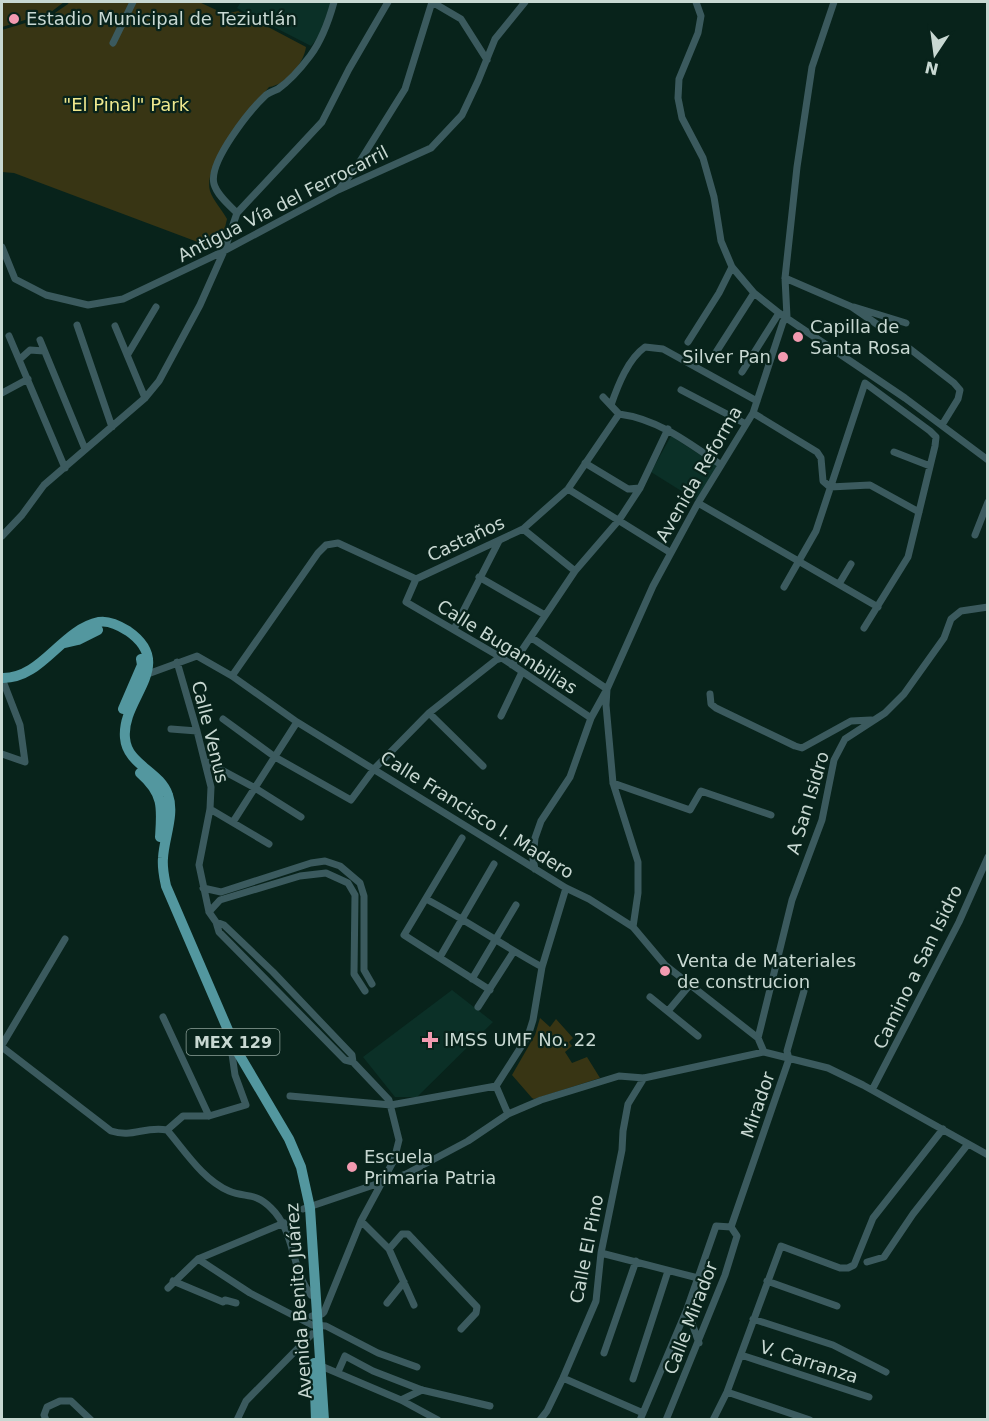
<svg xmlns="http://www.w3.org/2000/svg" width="989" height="1421" font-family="'DejaVu Sans',sans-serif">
	<rect width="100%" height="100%" fill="#08231b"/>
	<!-- built -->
	<path fill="#0b3027" d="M241 2H334L328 25 311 46 237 8Z
		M671 436 719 467 699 502 651 472Z
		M452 990 493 1022 417 1097H395L363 1057Z"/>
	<!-- green -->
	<path fill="#383514" d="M2 2H64L51 12 2 27Z
		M69 2H199L225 14 238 11 306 47C304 63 286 85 269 87 253 108 202 163 210 191 213 200 222 210 227 219L222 240 211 247 14 173 2 172V30L52 15 68 4Z
		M540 1018 550 1027 556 1019 573 1038 569 1042 572 1046 565 1052 572 1063 587 1057 600 1078 534 1099 532 1098 512 1075 535 1035Z"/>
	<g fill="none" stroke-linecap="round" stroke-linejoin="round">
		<!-- minor -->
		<path stroke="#3b5a5e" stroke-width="7" d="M696 2 701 16 698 33 679 79 678 98 682 118 703 158 714 197 721 241 732 267 754 293 779 313 905 398 988 460
			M113 43 133 2
			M340 188 357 166 405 89 432 2 461 19 487 60
			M237 213 322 122 349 69 388 2
			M2 247 15 279 46 295 88 305 123 299 224 251 338 190 431 148 462 115 478 81 495 39 525 2
			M785 278 852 307 878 325
			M854 307 906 323
			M77 325 112 427
			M115 326 145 398
			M9 336 65 468
			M40 340 85 449
			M688 342 719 293 732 267
			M910 349 954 383 960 390 958 399 942 425
			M128 354 156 307
			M713 357 754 293
			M20 359 30 350 44 351
			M742 372 779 313
			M681 390 746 424
			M2 393 28 379
			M603 397 619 414
			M611 405C618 385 628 359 645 347L663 349 757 401
			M753 413 817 452 821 458 823 481 830 487 870 485 919 512
			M619 414C658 419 689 443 721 465
			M894 452 930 466
			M585 463 628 489 640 488
			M568 489 671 553
			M698 503 878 607
			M523 529 575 571
			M975 535 988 502
			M2 536 22 515 44 485 145 398 159 381 200 305 224 251 237 213C229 205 217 195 214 184 208 162 250 110 266 95 270 92 274 91 278 89 291 80 301 68 310 56 322 40 329 20 334 2
			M479 577 545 615
			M416 579 523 529 568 489 619 414
			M416 579 406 602 502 658 591 718
			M839 584 851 564
			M784 587 816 531 865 383 930 431 936 437 935 446 908 557 864 628
			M454 629 499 541
			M532 638 607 689 606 705 613 783 638 862V893L633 927
			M177 662 197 731 211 787 210 809 199 865 209 912 216 922 219 932 345 1060 353 1062 389 1100 399 1140 394 1160 361 1221 324 1312 322 1314 312 1316
			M512 665 575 571 619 520 640 488 668 429
			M145 675 197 656 232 676 297 722 566 888 589 899 633 927 665 965 758 1038 764 1052
			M232 676 318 553 326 545 338 543 416 579
			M710 694 711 704 716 708 795 746 802 748 851 721 871 720
			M429 713 483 766
			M501 716 522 672
			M223 719 275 757 351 800 374 769 429 713 496 660 502 658
			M171 729 197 731
			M2 754 25 762 20 725 3 681
			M205 761 255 788 301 817
			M613 783 690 810 701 791 771 815
			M210 809 269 844
			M233 822 297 722
			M462 838 404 935 490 990
			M535 869 533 859 535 838 541 821 570 777 591 718 607 689 653 586 698 503 753 413 783 322 787 317 785 278 797 167 812 67 834 2
			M203 888 221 892 311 863 325 861 340 866 360 883 364 896V970L372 984
			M426 899C466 920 502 945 542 967
			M209 912 220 900 300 876 326 873 348 883 355 895 354 974 365 991
			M216 922 224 925 273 972 352 1055 353 1062
			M440 957 494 864
			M472 979 516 905
			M650 997 698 1036
			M478 1007 514 951
			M668 1011 689 986
			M163 1017 209 1116
			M758 1038 792 900 822 820 834 760 845 739 885 713 904 694 944 638 951 619 961 611 988 607
			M2 1045 65 939
			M2 1047 111 1131C133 1138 144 1126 167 1130
			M496 1086 508 1114
			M872 1090 959 922 988 857
			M290 1096 391 1105 496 1086 528 1036 533 1020 542 967 566 888
			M167 1130C185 1151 203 1180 229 1191 246 1198 255 1192 271 1208 295 1231 291 1269 311 1295
			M167 1130 183 1116H209L246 1105 235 1075 232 1054
			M303 1209 406 1174 468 1141 508 1114 541 1100 619 1076 644 1078 764 1052 828 1068 863 1085 988 1155
			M361 1221 389 1249 414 1305
			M731 1227 789 1059 787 1051 804 991
			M389 1249 402 1234H408L477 1307 476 1313 461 1329
			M601 1253 698 1278
			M198 1259 250 1293 312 1325 326 1326 378 1353 417 1367
			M867 1262 884 1257 913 1214 968 1144
			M173 1281 223 1302 225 1300 236 1303
			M767 1281 837 1306
			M168 1288 198 1259 284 1223
			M387 1303 404 1282
			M687 1309 699 1343
			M753 1319 833 1345 886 1372
			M604 1353 636 1261
			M741 1355 869 1397
			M321 1366 401 1400 438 1420
			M338 1372 345 1356 373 1371 422 1390 490 1406
			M563 1378 643 1413
			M633 1379 668 1271
			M727 1392 810 1420
			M401 1400 422 1390
			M46 1420 44 1415 47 1407 60 1401H71L91 1420
			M237 1420 246 1401 312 1334
			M540 1420 547 1411 563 1378 596 1301 601 1253 622 1150 623 1131 628 1104 644 1078
			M640 1420 687 1309 716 1226 731 1227
			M666 1420 725 1275 737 1236 731 1227
			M713 1420 727 1392 781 1246 840 1268H848L854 1265 873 1218 943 1129"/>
		<!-- primary -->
		<path stroke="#53979f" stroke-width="10" d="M65 643 78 640 98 630
			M2 678C42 679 61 630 99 622 109 620 120 626 128 631 177 665 121 698 125 738 127 765 160 771 168 795 175 814 164 838 163 858 162 868 164 876 166 886L237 1051 289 1139 301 1167 310 1208 324 1420
			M123 709 142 665 141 659
			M140 773C164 794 162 808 160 837
			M314 1363 316 1420"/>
	</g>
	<!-- markers -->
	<g fill="#f29ab0" stroke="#08231b" stroke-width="2">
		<circle cx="14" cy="19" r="6"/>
		<circle cx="798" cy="337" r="6"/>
		<circle cx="783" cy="357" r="6"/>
		<circle cx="665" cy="971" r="6"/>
		<path d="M427 1031h6v6h6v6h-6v6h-6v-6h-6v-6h6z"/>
		<circle cx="352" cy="1167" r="6"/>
	</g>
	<g text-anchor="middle" stroke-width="4.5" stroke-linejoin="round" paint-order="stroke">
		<!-- shield labels -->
		<rect fill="#08231b" stroke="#8ea29b" stroke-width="1.5" x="186.5" y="1029" width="93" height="26" rx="4.5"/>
		<g font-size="16" font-weight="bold" fill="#c8d8d2">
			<text x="233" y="1048">MEX 129</text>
		</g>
		<!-- poi labels -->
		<g font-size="18" fill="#c8d8d2" stroke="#08231b" text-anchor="start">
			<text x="26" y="25">Estadio Municipal de Teziutlán</text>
			<text x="810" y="333">Capilla de<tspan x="810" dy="21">Santa Rosa</tspan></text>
			<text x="771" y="363" text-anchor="end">Silver Pan</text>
			<text x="677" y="967">Venta de Materiales<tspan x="677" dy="21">de construcion</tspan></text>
			<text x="444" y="1046">IMSS UMF No. 22</text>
			<text x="364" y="1163">Escuela<tspan x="364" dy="21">Primaria Patria</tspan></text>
		</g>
		<!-- park labels -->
		<g font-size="18" fill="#eee88e" stroke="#08231b">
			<text x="126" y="111">"El Pinal" Park</text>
		</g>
		<!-- street labels -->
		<g font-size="18" fill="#c8d8d2" stroke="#08231b">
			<text transform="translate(283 204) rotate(-27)" y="6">Antigua Vía del Ferrocarril</text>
			<text transform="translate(699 474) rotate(-60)" y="6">Avenida Reforma</text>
			<text transform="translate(466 539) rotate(-25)" y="6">Castaños</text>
			<text transform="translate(507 647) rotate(32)" y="6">Calle Bugambilias</text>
			<text transform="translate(210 732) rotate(76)" y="6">Calle Venus</text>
			<text transform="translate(808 803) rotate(-73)" y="6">A San Isidro</text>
			<text transform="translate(477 815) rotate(32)" y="6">Calle Francisco I. Madero</text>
			<text transform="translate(918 967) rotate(-64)" y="6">Camino a San Isidro</text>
			<text transform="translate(758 1105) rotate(-71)" y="6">Mirador</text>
			<text transform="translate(587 1249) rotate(-79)" y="6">Calle El Pino</text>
			<text transform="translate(299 1301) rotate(-94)" y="6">Avenida Benito Juárez</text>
			<text transform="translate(691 1318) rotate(-69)" y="6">Calle Mirador</text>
			<text transform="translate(809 1362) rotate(18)" y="6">V. Carranza</text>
		</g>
	</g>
	<!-- border -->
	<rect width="989" height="1421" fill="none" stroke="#c8d8d2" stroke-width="6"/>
	<!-- north arrow -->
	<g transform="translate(935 54) rotate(193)" stroke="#08231b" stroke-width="4.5" paint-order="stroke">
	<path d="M0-4.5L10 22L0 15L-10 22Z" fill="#c8d8d2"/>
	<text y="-9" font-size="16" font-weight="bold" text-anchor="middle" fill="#c8d8d2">N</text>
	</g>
</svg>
